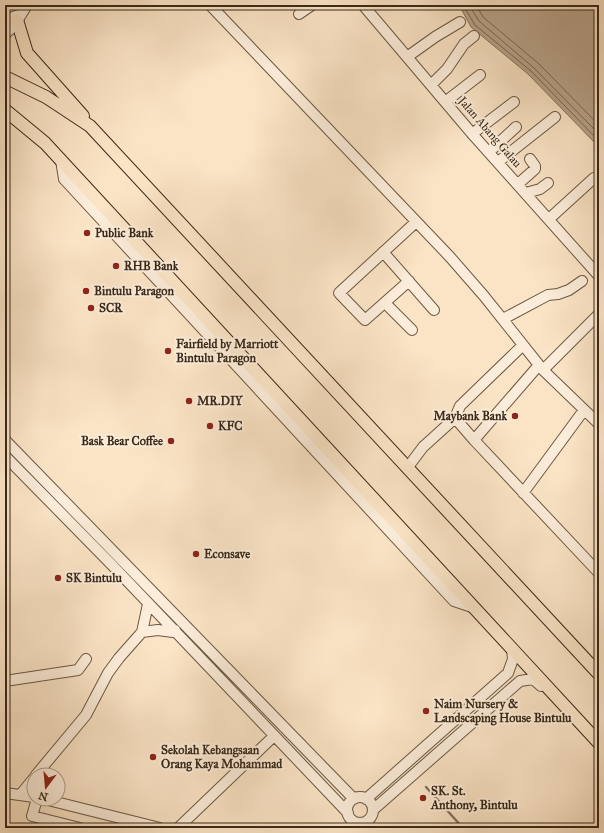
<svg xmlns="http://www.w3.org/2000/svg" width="604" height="833" font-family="'IM FELL Great Primer',serif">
	<rect width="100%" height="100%" fill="#fbe4c6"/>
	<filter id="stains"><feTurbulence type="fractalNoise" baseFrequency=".005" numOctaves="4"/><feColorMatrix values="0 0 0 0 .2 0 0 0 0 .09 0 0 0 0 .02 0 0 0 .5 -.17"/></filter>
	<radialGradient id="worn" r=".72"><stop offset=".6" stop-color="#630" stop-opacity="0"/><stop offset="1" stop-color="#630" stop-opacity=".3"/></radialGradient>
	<!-- water -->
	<path fill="#b9a48b" stroke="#86735d" d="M459 5H599V147L528 74 471 27Z"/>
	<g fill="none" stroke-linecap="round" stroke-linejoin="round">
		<!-- shore -->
		<path stroke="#796652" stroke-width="1" d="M463 5 475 25 531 71 599 141
			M469 5 479 21 534 68 599 134
			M476 5 483 17 538 63 599 125"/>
		<!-- stream -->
		<path stroke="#86735d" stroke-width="2.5" d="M426 787 463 828"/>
		<defs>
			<path id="minor" d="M210 5 450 257 484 296 543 370 599 424
				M363 5 474 136 599 276
				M299 14 312 5
				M5 20 19 15
				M5 34 14 26 27 5
				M407 57 435 37 460 22
				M431 85 447 69 464 44 474 36
				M445 102 480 75
				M472 134 514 102
				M489 152 516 127
				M61 160 64 179 454 601 475 608
				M498 162 555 117
				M518 184 535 169V166L530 159
				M526 193 540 189 548 183
				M549 219 594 178
				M383 252 434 310
				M409 281 365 320 339 293 416 222
				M385 303 412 330
				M503 319 548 295 558 294 569 290 582 281
				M543 370 599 314
				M455 418 474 440 599 573
				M5 440 354 799
				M474 440 539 365
				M5 456 112 565 348 813
				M408 467 423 447 455 418 460 406 522 346
				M523 493 584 410
				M142 632 158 630 173 632 175 630
				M5 681 78 670 86 659
				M36 775 86 715 108 673 119 658 142 632 148 604
				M5 793 34 797
				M21 794 34 778
				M347 810a13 13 0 1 1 26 0a13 13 0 1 1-26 0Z
				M37 799 32 816 80 828
				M44 799 160 828
				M366 799 508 673 513 659 512 649
				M373 810 520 681 533 679 541 686
				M178 828 274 736"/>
			<path id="major" d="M17 20 27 53 83 116
				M5 77 46 97 90 126 599 674
				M5 110 45 143 599 743"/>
		</defs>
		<!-- minor casing -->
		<use href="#minor" stroke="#6a5844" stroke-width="12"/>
		<!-- major casing -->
		<use href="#major" stroke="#392919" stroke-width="14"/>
		<!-- minor -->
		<use href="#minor" stroke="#fcedda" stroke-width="10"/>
		<!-- major -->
		<use href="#major" stroke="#fbe4c6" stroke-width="12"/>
	</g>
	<!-- markers -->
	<g fill="#8f2418" stroke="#fcedda" stroke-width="1.5">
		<circle cx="87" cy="233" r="4"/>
		<circle cx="116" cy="266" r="4"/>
		<circle cx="86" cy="291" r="4"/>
		<circle cx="91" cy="308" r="4"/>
		<circle cx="168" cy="351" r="4"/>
		<circle cx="189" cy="401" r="4"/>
		<circle cx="515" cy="416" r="4"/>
		<circle cx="210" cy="426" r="4"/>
		<circle cx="171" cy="441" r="4"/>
		<circle cx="196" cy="554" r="4"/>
		<circle cx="58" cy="578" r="4"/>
		<circle cx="426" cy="711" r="4"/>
		<circle cx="153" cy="757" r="4"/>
		<circle cx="423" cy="798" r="4"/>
	</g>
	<g text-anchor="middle" stroke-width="4" stroke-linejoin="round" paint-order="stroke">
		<!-- street labels -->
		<g font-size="12" fill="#392919" stroke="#fcedda">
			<text transform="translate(490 132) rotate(49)" y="4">Jalan Abang Galau</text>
		</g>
		<!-- poi labels -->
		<g font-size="12" font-weight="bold" fill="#392919" stroke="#fcedda" text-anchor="start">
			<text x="95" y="237">Public Bank</text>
			<text x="124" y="270">RHB Bank</text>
			<text x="94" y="295">Bintulu Paragon</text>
			<text x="99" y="312">SCR</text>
			<text x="176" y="348">Fairfield by Marriott<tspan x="176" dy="14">Bintulu Paragon</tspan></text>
			<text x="197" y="405">MR.DIY</text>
			<text x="507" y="420" text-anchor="end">Maybank Bank</text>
			<text x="218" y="430">KFC</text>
			<text x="163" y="445" text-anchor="end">Bask Bear Coffee</text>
			<text x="204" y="558">Econsave</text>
			<text x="66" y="582">SK Bintulu</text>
			<text x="434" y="708">Naim Nursery &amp;<tspan x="434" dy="14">Landscaping House Bintulu</tspan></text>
			<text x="161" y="754">Sekolah Kebangsaan<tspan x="161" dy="14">Orang Kaya Mohammad</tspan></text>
			<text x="431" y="795">SK. St.<tspan x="431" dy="14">Anthony, Bintulu</tspan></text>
		</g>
	</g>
	<!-- margin -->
	<rect width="604" height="833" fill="none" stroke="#fbe4c6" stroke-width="20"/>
	<rect x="6" y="6" width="592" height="821" fill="none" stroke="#392919" stroke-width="2"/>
	<rect x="10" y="10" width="584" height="813" fill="none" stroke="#392919"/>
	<!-- north arrow -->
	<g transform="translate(46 787) rotate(196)"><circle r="19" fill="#fcedda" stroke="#ae9f8d"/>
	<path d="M0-3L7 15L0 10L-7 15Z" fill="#8f2418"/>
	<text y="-6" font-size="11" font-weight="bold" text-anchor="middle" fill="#392919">N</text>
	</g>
	<rect width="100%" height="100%" filter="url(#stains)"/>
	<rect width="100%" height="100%" fill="url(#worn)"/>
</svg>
